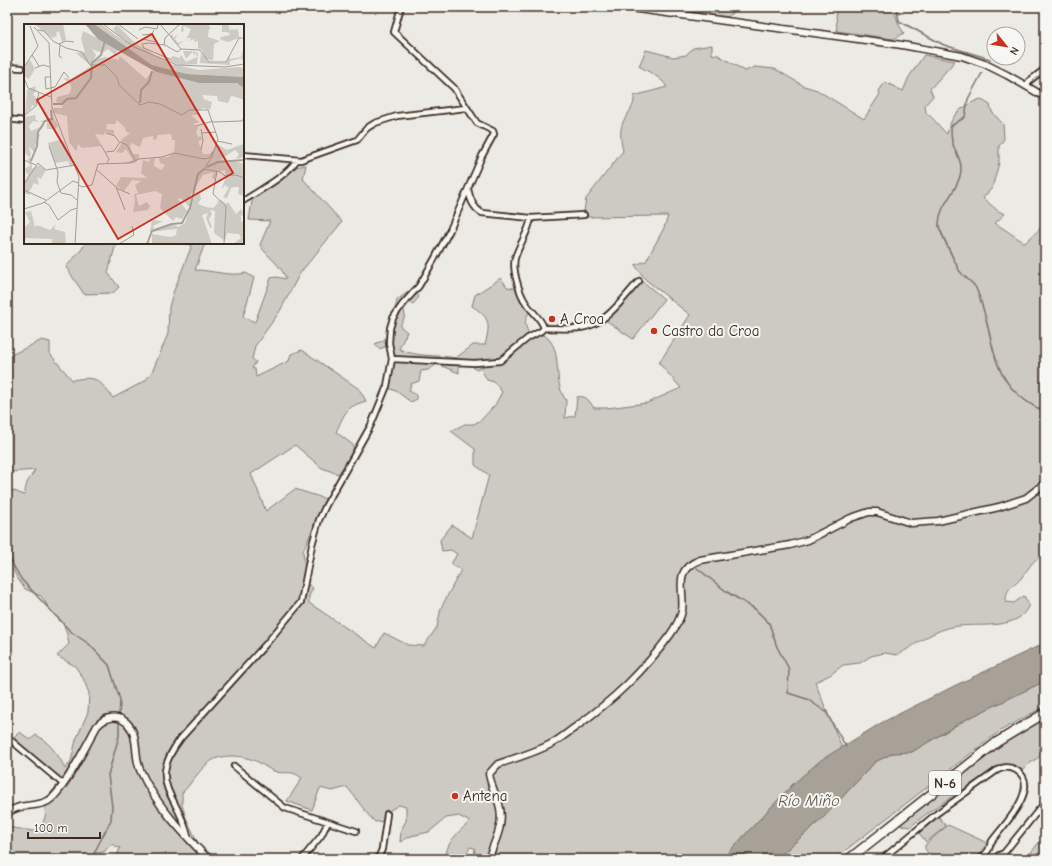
<svg xmlns="http://www.w3.org/2000/svg" width="1052" height="866" font-family="'Comic Neue',sans-serif">
	<rect width="100%" height="100%" fill="#ebeae5"/>
	<filter id="ink" filterUnits="userSpaceOnUse"><feTurbulence type="fractalNoise" baseFrequency=".025" numOctaves="2"/><feDisplacementMap in="SourceGraphic" scale="8" xChannelSelector="R" yChannelSelector="G"/><feConvolveMatrix kernelMatrix="1 2 1 2 8 2 1 2 1" color-interpolation-filters="sRGB"/></filter>
	<g filter="url(#ink)">
		<!-- green -->
		<path fill="#cdcac4" stroke="#847a71" d="M662 7H738L728 17Z
			M833 7H900L895 13 899 25 904 33 894 39 837 31 836 13Z
			M712 45V54L718 55 745 71 755 67 775 69 804 86 817 90 864 119 880 94 879 91 885 82 903 91 909 77 924 55 955 61 930 89 933 96 925 105 926 113C935 119 939 127 947 134 952 113 960 108 980 99L990 105 992 112 1003 124 1004 139 999 146V163L992 188 983 198 998 211 1005 214 995 223 1025 243 1045 224V553C1030 563 1032 564 1022 577 1014 588 1006 585 1006 602L1014 603 1024 596 1029 605C1027 609 1023 615 1020 617 1001 630 968 622 948 628 928 633 915 646 897 655L885 653 871 656 860 663 843 665 830 675 815 682 842 748C795 777 760 820 722 859H474L475 848 470 847 464 859H447C443 845 460 830 470 822L459 816 446 818 429 832 411 836 400 842 401 830 406 821V807L399 805 390 810 385 821 375 822C364 812 357 798 347 787L332 791 320 788 312 810 287 801 302 778C289 768 286 776 274 771 268 769 264 765 258 762 243 755 219 752 206 765 197 773 191 784 182 793V805L186 818 199 845 218 859H116L120 848 111 844 104 852 95 853 87 859H7V825L13 828 40 832 46 814C41 801 52 792 60 782L11 739 20 732 30 740 36 735C48 741 60 756 65 769L71 761 76 740 88 712 89 693 83 678 75 666 57 656 69 644 67 634 62 621 54 615 41 596 25 589 18 579 14 572 11 548 7 547V491L12 490 24 495 27 483 35 470 11 472 7 470V357L42 340 50 342V354L72 380C98 376 97 378 113 398L145 381 153 370 168 334 169 307 173 293 192 245 181 243H205L195 270C212 270 230 277 246 273L254 278 243 317 255 322 271 278 276 277 286 279C281 264 267 257 260 245L270 221 249 220 253 195 289 168 306 165 303 179 342 222 300 273 280 311 255 346 252 359 256 362 252 368 255 369 256 377 289 361 291 354 302 350 359 389 366 401C345 407 345 413 336 432L353 445 354 454 338 474 322 468 295 445 251 474 266 511 295 489 326 499 303 551 306 583 313 588 309 596V603L376 648 384 633 408 645 424 646 437 627 441 608 461 570 451 564 457 554 451 550 442 551 440 540 452 525 472 538 489 475 475 465V449L451 431 465 424H474L481 420 495 405 502 392 494 382 487 380 480 367 476 370 471 365H459V373L437 364 428 370 421 371 419 381 411 384 409 391 415 394 417 399 411 402 396 391 386 387 391 353 388 346 379 349 375 344 384 340C387 335 386 331 388 325 390 316 396 310 397 300L412 289 419 297 413 304 409 303 404 310 405 316 400 326 407 332 399 349C419 358 435 354 456 358L473 345H485C490 325 491 318 472 306L475 295 501 278 507 287 519 289 530 311C523 321 525 326 530 336L544 335C565 349 551 381 566 400L565 418 575 416 577 397C587 395 589 401 594 408H607L647 403 681 388 659 363 690 315 645 279 635 265 646 261 664 228 668 216 583 217 586 199 623 151C621 142 619 132 623 122 628 112 635 107 634 96L667 87C660 76 650 73 639 66L646 50 673 57 686 55 693 48Z
			M85 243H116L108 273 119 287 113 293 84 294 66 267 82 249Z
			M641 280 664 299 633 339 604 319Z
			M1045 681V706L1000 731 834 859H776L823 818 875 762 893 753 912 752 965 720Z
			M1045 718V751C1041 758 1030 761 1023 770L1009 765 999 766 930 811 910 827 899 825 1012 737Z
			M939 817 946 826 926 842 919 833Z
			M948 825 983 841 987 844 974 859H933L925 849V845Z
			M1045 835V859H1035L1028 856Z"/>
		<!-- water -->
		<path fill="#a8a198" stroke="#7c7167" d="M1045 643V681L965 720 912 752 893 753 875 762 823 818 776 859H722L793 784 821 760 881 723 954 686Z"/>
		<g fill="none" stroke-linecap="round" stroke-linejoin="round">
			<!-- stream -->
			<path stroke="#7c7167" stroke-width="1.5" d="M899 7 897 10 899 21 944 45 990 59
				M982 73 968 99 965 117 951 126C951 131 951 137 952 141 955 154 964 161 960 176 956 193 938 206 939 226 940 231 956 264 959 270 963 277 972 281 976 288 998 339 984 384 1045 412
				M7 554 21 579 70 631 89 644 109 665 120 700 119 716
				M697 568 727 592 755 609 769 623 777 647 789 669 788 693 807 699 826 712 846 747
				M91 859 111 820 112 807 108 775 119 736V720"/>
			<defs>
				<path id="street" d="M7 67 22 68
					M1026 86 1029 81 1045 69
					M7 119 25 121
					M243 155 301 160 357 140 367 128 375 123 397 116 466 108
					M468 189C470 199 473 208 482 213L531 218 584 215
					M243 201C261 189 284 178 297 160
					M544 328C557 328 572 330 585 327 607 323 624 297 639 281
					M392 359 475 363 500 361 528 338 541 331 544 328C541 318 531 311 526 303 519 293 512 269 515 258 519 244 529 232 531 218
					M7 737 63 784
					M234 766 285 808 356 831
					M188 836C177 792 146 784 181 738L265 645 301 602 312 545 319 520 326 505 371 425 387 386 392 359 389 343 390 328 393 318 402 305 419 286 435 258 450 230 482 156 494 134 493 131 477 123 454 88 394 32 401 7
					M999 855 1004 853 1045 802
					M302 859 321 836 328 822
					M378 859 382 849 387 814
					M882 859 936 814 996 771C1002 767 1009 766 1016 770 1043 786 1002 827 992 841 990 844 990 846 989 849 987 853 983 856 981 859"/>
				<path id="secondary" d="M623 7 902 45 962 56 985 64 1007 75 1045 97
					M7 813C19 803 35 808 48 801 63 793 88 742 97 726 105 717 117 714 127 723 140 736 133 757 141 772 156 805 183 833 208 859
					M488 859C495 841 505 824 499 804 495 794 491 785 489 774L498 764C516 758 533 753 549 745 559 740 568 732 577 726 614 699 642 673 670 635 675 628 680 620 682 611 685 589 672 570 700 560L790 545 808 540 851 518 869 512H877L911 523 938 521 999 507 1026 498 1045 483"/>
				<path id="highway" d="M849 859 997 742 1045 713"/>
			</defs>
			<!-- street casing -->
			<use href="#street" stroke="#3b2a1e" stroke-width="8"/>
			<!-- secondary casing -->
			<use href="#secondary" stroke="#3b2a1e" stroke-width="9"/>
			<!-- highway casing -->
			<use href="#highway" stroke="#3b2a1e" stroke-width="11"/>
			<!-- street -->
			<use href="#street" stroke="#f6f6f2" stroke-width="4.5"/>
			<!-- secondary -->
			<use href="#secondary" stroke="#f6f6f2" stroke-width="6"/>
			<!-- highway -->
			<use href="#highway" stroke="#f6f6f2" stroke-width="8"/>
		</g>
	</g>
	<!-- markers -->
	<g fill="#c8321e" stroke="#f6f6f2" stroke-width="1.5">
		<circle cx="552" cy="319" r="4"/>
		<circle cx="654" cy="331" r="4"/>
		<circle cx="455" cy="796" r="4"/>
	</g>
	<g text-anchor="middle" stroke-width="4" stroke-linejoin="round" paint-order="stroke">
		<!-- shield labels -->
		<rect fill="#f6f6f2" stroke="#73675e" stroke-width="1" x="929" y="771" width="32" height="24" rx="3"/>
		<g font-size="14" font-weight="bold" fill="#3b2a1e">
			<text x="945" y="788">N-6</text>
		</g>
		<!-- poi labels -->
		<g font-size="15" fill="#3b2a1e" stroke="#f6f6f2" text-anchor="start">
			<text x="560" y="324">A Croa</text>
			<text x="662" y="336">Castro da Croa</text>
			<text x="463" y="801">Antena</text>
		</g>
		<!-- water labels -->
		<g font-size="16" font-style="italic" fill="#615449" stroke="#f6f6f2">
			<text x="809" y="806">Río Miño</text>
		</g>
	</g>
	<!-- overview -->
	<g transform="translate(24 24)">
		<rect width="220" height="220" fill="#ebeae5"/>
		<path d="M10 0H39L42 16 38 18 35 7 32 9 33 12 28 14ZM70 0H77L94 13 147 40 175 46 216 43 220 45V53L163 50 128 41ZM158 0H184L187 5H185L184 13 196 17 190 20 189 37 181 34 178 26 174 24V17L170 18 171 15 165 17 167 14H164L154 21 146 12 149 10V14L154 10 151 15 154 19 162 16 167 5 159 2 160 7 157 8ZM198 0H204L206 7 208 5 206 0 209 6 214 5 215 14 204 18 197 16 196 13 206 11 204 8H198ZM93 1 111 19 130 30 114 25 93 10 89 5ZM59 7 95 25 91 31 84 25 78 29 68 25 72 31 70 36 81 33 95 36V33H97L122 55 128 47 175 59H213L220 62V82V76L212 73 207 72 204 79 194 77 193 72 178 71 180 75 188 78 186 86 179 84 170 88H174L173 91H167L175 98 170 100 174 103 172 109 174 113 177 112 178 116 174 117 179 130H186L193 120 203 126 219 120 220 117V133L212 135 215 130 211 126 197 135 203 139 209 137 220 140V172L214 170 215 163H210L207 164 203 174 199 173 205 164 201 161 197 166 202 153 201 146 193 148 191 157 188 153 190 148 179 151 166 172 169 175 173 169 176 170 177 175 174 180 182 183 189 184 194 179 193 177 197 176 202 180 204 178 212 190 217 185 220 189V192L217 191V198L220 197V220H209L217 214 215 210 203 209 201 217 190 209 191 187 186 186 188 190 185 195 188 203 186 204 182 194 184 189 178 191 188 220H128V210L147 213 152 211 153 205 126 208 128 196 139 197 129 202 130 205 147 199 154 203 161 199 166 184 157 174 154 175 163 187 158 195 152 193 149 197 136 184 138 170 131 167 112 171 115 182 123 178 126 182 124 186 109 188 111 177 110 170 114 169 111 161 117 157 108 156 100 167 92 162 97 153 123 154 117 149 119 136 125 138 126 135 131 134 130 142 137 146 141 141 136 139 135 134 144 133 150 128 151 116H148L147 110 134 111 132 116 129 115V112L119 114 116 123 107 119 106 123 109 130H115V135L111 139H100L109 136 102 125 98 129 92 128 98 119 97 116 106 109 102 108 101 104 93 96 91 100H83L82 105 90 106V111L81 108 80 111 71 110 78 122 58 124 54 120 53 126H51L45 118 43 92 30 89 29 84H38L39 80 32 78 33 73 45 70 47 66V61L39 54 47 55 67 42 52 29 61 28 57 15ZM220 22V38L217 34 206 37V41L176 39 177 29 186 39H202L206 32V35L217 33ZM159 27H169L174 29 173 40 156 41 143 36 149 32 156 34 157 31 162 38 173 33 171 28 170 33 169 27 162 35ZM6 36 11 45 5 55 0 52V41ZM11 62 12 66 9 71 13 74 11 83 8 81 7 85 1 90 3 66ZM12 91 11 95 15 98 9 97 5 102 7 107 21 101 14 109 16 111 11 122 12 127 10 128 5 122 7 131 5 133 0 128V93ZM29 93 34 102 31 105H23V98H15ZM35 116 40 118 49 141 47 143 44 137 31 139 24 119ZM7 133 8 145 15 141 22 146 17 155 13 153 15 161 10 159 5 168 6 171 0 169V159L4 151 0 145 6 142 4 135ZM7 187 11 203 13 201 26 206 32 200 30 205 41 208 42 220H28V215L2 214 0 219V204L6 198 1 188Z" fill="#cdcac4"/>
		<path d="M61 0H70L128 41 163 50 220 53V64L213 59H175L132 48 74 15Z" fill="#a8a198"/>
		<path fill="none" stroke="#a8a198" stroke-width="2" d="M116 79 117 66 125 58 128 47M29 80H38L43 75 52 74 67 54 68 39 77 31 81 17M7 137 13 122 14 108 21 97 28 95 27 86M183 143 194 138 220 136M123 220 128 207 148 200 158 199 166 184 174 150 180 145"/>
		<path fill="none" stroke="#a59d95" stroke-width="1" d="M79 0 110 23 153 41 201 43 220 40M94 0 114 15M136 0 157 25 176 26M10 3 25 19 28 84 55 153 51 220M14 6 20 7 29 17 42 24 58 28 66 41H81L93 53 95 61 116 81 125 78 136 80 158 91 165 86H184L194 115 188 133 180 145 196 148 201 152 212 151 220 154M115 6 121 3 133 5 134 0M118 11 128 10 130 6M119 15 131 18M35 20 42 17 50 18M36 21 35 32 38 34M140 21 141 14 156 0M176 26 185 38H202L215 14H220M8 31 15 42M146 35 120 24 118 20 124 19 141 21 153 28 157 25M0 43 14 22 6 2M11 44 19 41 26 43M27 53H21L22 65 31 63 40 48 45 54M0 54 4 64 27 73M0 92 12 82 15 68M189 98 218 97 220 94M172 102 189 97M177 105 179 116 177 126M82 109 91 112 95 118M178 109 192 108M193 117 208 120M77 121 85 135 83 139M25 122 34 148 33 158 37 169 47 171 53 176M82 128 90 127 96 118 103 121 111 136M0 136 12 141M73 146 92 163 101 186M193 147 189 170 202 182 200 220M0 160 14 139 22 146 51 141M55 161 58 163 68 161 74 140 106 139 115 135 138 133 150 129 180 135 185 134 189 128M92 164 106 170M0 166 22 176M20 178 25 181 34 196 47 186 53 184M0 185 19 179 49 157 54 159M95 220 110 211 108 202"/>
		<path fill="#c8321e" fill-opacity="0.15" stroke="#c8321e" stroke-width="2" d="M128 10 209 149 94 215 13 76Z"/>
		<rect width="220" height="220" fill="none" stroke="#3b2a1e" stroke-width="2"/>
	</g>
	<!-- margin -->
	<rect width="1052" height="866" fill="none" stroke="#f6f6f2" stroke-width="24"/>
	<rect x="12" y="12" width="1028" height="842" fill="none" stroke="#3b2a1e" stroke-width="1.5" filter="url(#ink)"/>
	<!-- north arrow -->
	<g transform="translate(1006 46) rotate(120)"><circle r="19" fill="#f6f6f2" stroke="#aba49d"/>
	<path d="M0-3L7 15L0 10L-7 15Z" fill="#c8321e"/>
	<text y="-6" font-size="11" font-weight="bold" text-anchor="middle" fill="#3b2a1e">N</text>
	</g>
	<!-- scale -->
	<path d="M28 832v6h72v-6" fill="none" stroke="#3b2a1e" stroke-width="2"/>
	<text x="34" y="832" font-size="12" fill="#3b2a1e" stroke="#f6f6f2" stroke-width="3" paint-order="stroke">100 m</text>
</svg>
